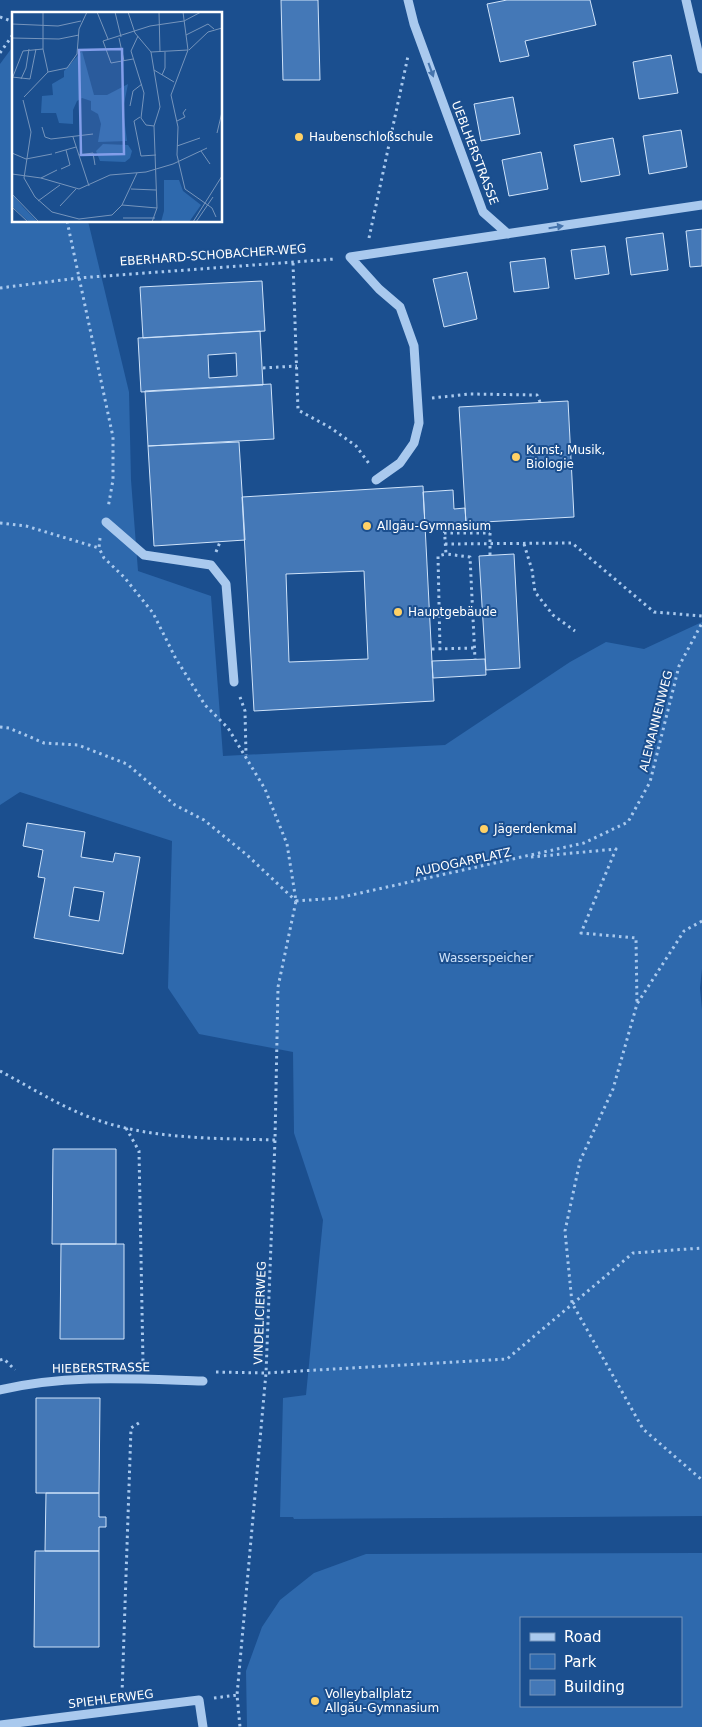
<svg xmlns="http://www.w3.org/2000/svg" width="702" height="1727" font-family="'DejaVu Sans',sans-serif">
	<rect width="100%" height="100%" fill="#1b4f8f"/>
	<!-- green -->
	<path fill="#2e69ad" fill-rule="evenodd" d="M14 45V221H88L129 392 131 480 138 571 211 596 223 756 445 745 570 662 606 642 644 649 702 622V969L700 988 702 1010V1516L294 1519 293 1517H280L283 1398 306 1395 323 1220 294 1133 293 1052 199 1034 168 988 172 841 20 792 0 805V64Z
		M702 1553V1727H247L246 1671 262 1627 280 1600 314 1573 366 1554ZM521 1618H681V1706H521Z"/>
	<!-- building -->
	<path fill="#4478b7" stroke="#cfe3fa" fill-rule="evenodd" d="M281 0H318L320 80H283Z
		M507 0H590L596 25 525 41 529 56 500 62 487 4Z
		M671 55 678 93 639 99 633 62Z
		M513 97 520 134 481 141 474 104Z
		M681 130 687 167 649 174 643 136Z
		M613 138 620 175 581 182 574 145Z
		M541 152 548 189 509 196 502 160Z
		M702 229V266L690 267 686 231Z
		M663 233 668 270 631 275 626 238Z
		M605 246 609 274 575 279 571 250Z
		M545 258 549 288 514 292 510 262Z
		M467 272 477 319 444 327 433 279Z
		M262 281 265 331 143 338 140 287Z
		M260 331 263 385 141 392 138 338ZM236 353 237 376 209 378 208 355Z
		M271 384 274 439 148 446 145 391Z
		M568 401 574 517 466 523 459 407Z
		M239 442 245 540 154 546 148 446Z
		M423 486 434 701 254 711 242 497ZM364 571 368 659 289 662 286 574Z
		M453 490 454 509 465 508 466 523 425 525 423 492Z
		M514 554 520 668 486 670 479 556Z
		M485 659 486 675 433 678 432 661Z
		M27 823 85 832 81 857 113 862 115 853 140 857 123 954 34 938 45 878 38 877 43 850 23 846ZM74 887 104 892 99 921 69 916Z
		M53 1149H116V1244H52Z
		M61 1244H124V1339H60Z
		M36 1398H100L99 1493H36Z
		M46 1493H99V1517H106V1527H99V1551H45Z
		M35 1551H99V1647H34Z"/>
	<g fill="none" stroke-linecap="round" stroke-linejoin="round">
		<!-- path -->
		<path stroke="#a9c9ee" stroke-width="3" stroke-dasharray="2.5 4" stroke-linecap="butt" d="M0 17 14 22
			M0 53 14 33
			M67 221 113 437V480L108 508
			M369 238 408 56
			M293 263 298 410 331 428 356 446 370 465
			M0 288 78 278 335 259
			M263 368 297 366
			M432 398 470 394 537 395 540 402
			M0 523 26 526 99 548
			M444 524 446 554 470 557 475 659
			M444 533H490
			M100 538 99 548 104 558 124 577 153 613 175 657 205 705 228 728 265 789 287 844 296 901 278 987 275 1140 266 1373 237 1695 240 1727
			M445 544 572 543 654 612 702 616
			M524 544 532 570 535 592 553 615 575 631
			M216 552 220 542
			M432 649 475 648
			M440 650 438 556 446 554
			M240 697 245 711 246 755
			M0 727 9 728 44 743 78 745 127 764 175 805 204 820 247 855 296 901
			M531 857 616 849 581 933 636 938 637 1004
			M296 901 338 898 584 843 628 822 650 782 679 666 702 623
			M702 921 684 931 637 1004 613 1089 580 1161 565 1231 572 1303 643 1429 702 1480
			M0 1071C28 1086 55 1103 84 1115 145 1140 212 1138 275 1140
			M126 1128 139 1151 143 1363
			M0 1360 4 1359 15 1370
			M216 1372 266 1373 507 1359 633 1253 702 1248
			M122 1694 131 1428 142 1421
			M214 1698 237 1695"/>
		<!-- minor -->
		<path stroke="#a9c9ee" stroke-width="9" d="M408 0 414 24 483 212 508 234
			M686 0 702 69
			M376 480 400 463 414 443 419 423 414 346 400 307 379 289 350 257 702 205
			M106 522 144 555 211 565 226 584 234 682
			M0 1390C66 1374 136 1379 203 1381
			M0 1725 199 1700 203 1727"/>
		<!-- path-bridge -->
		<path stroke="#a9c9ee" stroke-width="3" stroke-dasharray="2.5 4" stroke-linecap="butt" d="M490 533V555"/>
	</g>
	<!-- one-way arrows -->
	<defs><path id="oneway-solid" d="M-6-.8H1V-3.2L6.5 0L1 3.2V.8H-6Z" transform="scale(1.25)"/></defs>
	<g fill="#4674ac">
		<use href="#oneway-solid" transform="translate(431 70) rotate(70)"/>
		<use href="#oneway-solid" transform="translate(556 227) rotate(-9)"/>
	</g>
	<!-- markers -->
	<g fill="#ffd166" stroke="#1b4f8f" stroke-width="2">
		<circle cx="299" cy="137" r="5"/>
		<circle cx="516" cy="457" r="5"/>
		<circle cx="367" cy="526" r="5"/>
		<circle cx="398" cy="612" r="5"/>
		<circle cx="484" cy="829" r="5"/>
		<circle cx="315" cy="1701" r="5"/>
	</g>
	<g text-anchor="middle" stroke-width="4" stroke-linejoin="round" paint-order="stroke">
		<!-- poi labels -->
		<g font-size="12" fill="#fff" stroke="#1b4f8f" text-anchor="start">
			<text x="309" y="141">Haubenschloßschule</text>
			<text x="526" y="454">Kunst, Musik,<tspan x="526" dy="14">Biologie</tspan></text>
			<text x="377" y="530">Allgäu-Gymnasium</text>
			<text x="408" y="616">Hauptgebäude</text>
			<text x="494" y="833">Jägerdenkmal</text>
			<text x="325" y="1698">Volleyballplatz<tspan x="325" dy="14">Allgäu-Gymnasium</tspan></text>
		</g>
		<!-- street labels -->
		<g font-size="12" fill="#fff" stroke="#1b4f8f">
			<text transform="translate(475 153) rotate(69)" y="4">UEBLHERSTRASSE</text>
			<text transform="translate(213 255) rotate(-4)" y="4">EBERHARD-SCHOBACHER-WEG</text>
			<text transform="translate(656 721) rotate(-76)" y="4">ALEMANNENWEG</text>
			<text transform="translate(463 862) rotate(-12)" y="4">AUDOGARPLATZ</text>
			<text transform="translate(260 1313) rotate(-88)" y="4">VINDELICIERWEG</text>
			<text transform="translate(101 1368) rotate(-1)" y="4">HIEBERSTRASSE</text>
			<text transform="translate(111 1699) rotate(-7)" y="4">SPIEHLERWEG</text>
		</g>
		<!-- park labels -->
		<g font-size="12" fill="#cfe3fa" stroke="#1b4f8f">
			<text x="486" y="962">Wasserspeicher</text>
		</g>
	</g>
	<!-- overview -->
	<g transform="translate(12 12)">
		<rect width="210" height="210" fill="#1b4f8f"/>
		<path d="M70 39 82 83H95L116 72 111 97 115 129 86 130 89 112 86 102 79 98V89L70 86 65 89 61 98V112L47 111 44 101H29L30 84 41 83 40 72 52 65V59ZM91 132 116 133 120 139 118 146 113 150 88 149 84 139ZM152 168H167L171 179 189 193 177 210H149L152 199ZM0 182 11 195 26 210H17L0 194Z" fill="#2e69ad"/>
		<path fill="none" stroke="#7695bc" stroke-width="1" d="M31 0V37L36 60M85 0 96 27M103 0 109 25M116 0 123 21 139 40 176 38M147 0 148 40M171 0 176 38 159 83 166 115 165 143 173 177 200 196 204 205M210 6V37M0 12 46 14 69 9M174 23 196 12 202 17M126 24 119 39 132 81 129 106 134 113 142 114M0 26 47 27 67 23M107 26 112 49M177 38 196 20 210 16M139 40 148 95 142 114 145 196 140 210M121 47 99 51 91 29 138 14 172 9 189 0M142 58 162 70M36 60 55 56 65 42 67 17 75 0M150 63 153 56V40M0 65 18 67 24 37M0 67 11 39 31 37M9 67 14 56 17 37M12 85 36 60M11 88 19 120 12 166 23 185 40 200 67 207 100 203 110 193 125 161M118 94 121 79 130 72M128 105 122 109 129 144 144 143M165 109 173 105 171 101 174 97M30 115 33 125 39 127 81 122M205 121 210 100M61 125 77 174M165 134 188 126M189 139 198 152M0 141 14 147 40 142M43 141 64 135M67 143 81 141 83 153M49 157 58 153 54 138M0 162 29 166 67 177 98 163 134 160 161 152 195 136M29 166 45 158M119 177 144 178M0 182 27 210M26 189 48 173M110 193 145 196M48 194 64 177M0 195 16 210M111 206H143M181 210 210 164M184 210 201 185"/>
		<path fill="#839eea" fill-opacity="0.15" stroke="#839eea" stroke-width="2.5" d="M110 37 112 142 69 143 67 38Z"/>
		<rect width="210" height="210" fill="none" stroke="#fff" stroke-width="2.5"/>
	</g>
	<!-- legend -->
	<rect x="520" y="1617" width="162" height="90" fill="#1b4f8f" stroke="#7695bc"/>
	<rect x="530" y="1633" width="25" height="8" fill="#a9c9ee" stroke="#7695bc"/>
	<text x="564" y="1642" font-size="15" fill="#ffffff">Road</text>
	<rect x="530" y="1654" width="25" height="15" fill="#2e69ad" stroke="#7695bc"/>
	<text x="564" y="1667" font-size="15" fill="#ffffff">Park</text>
	<rect x="530" y="1680" width="25" height="15" fill="#4478b7" stroke="#7695bc"/>
	<text x="564" y="1692" font-size="15" fill="#ffffff">Building</text>
</svg>
